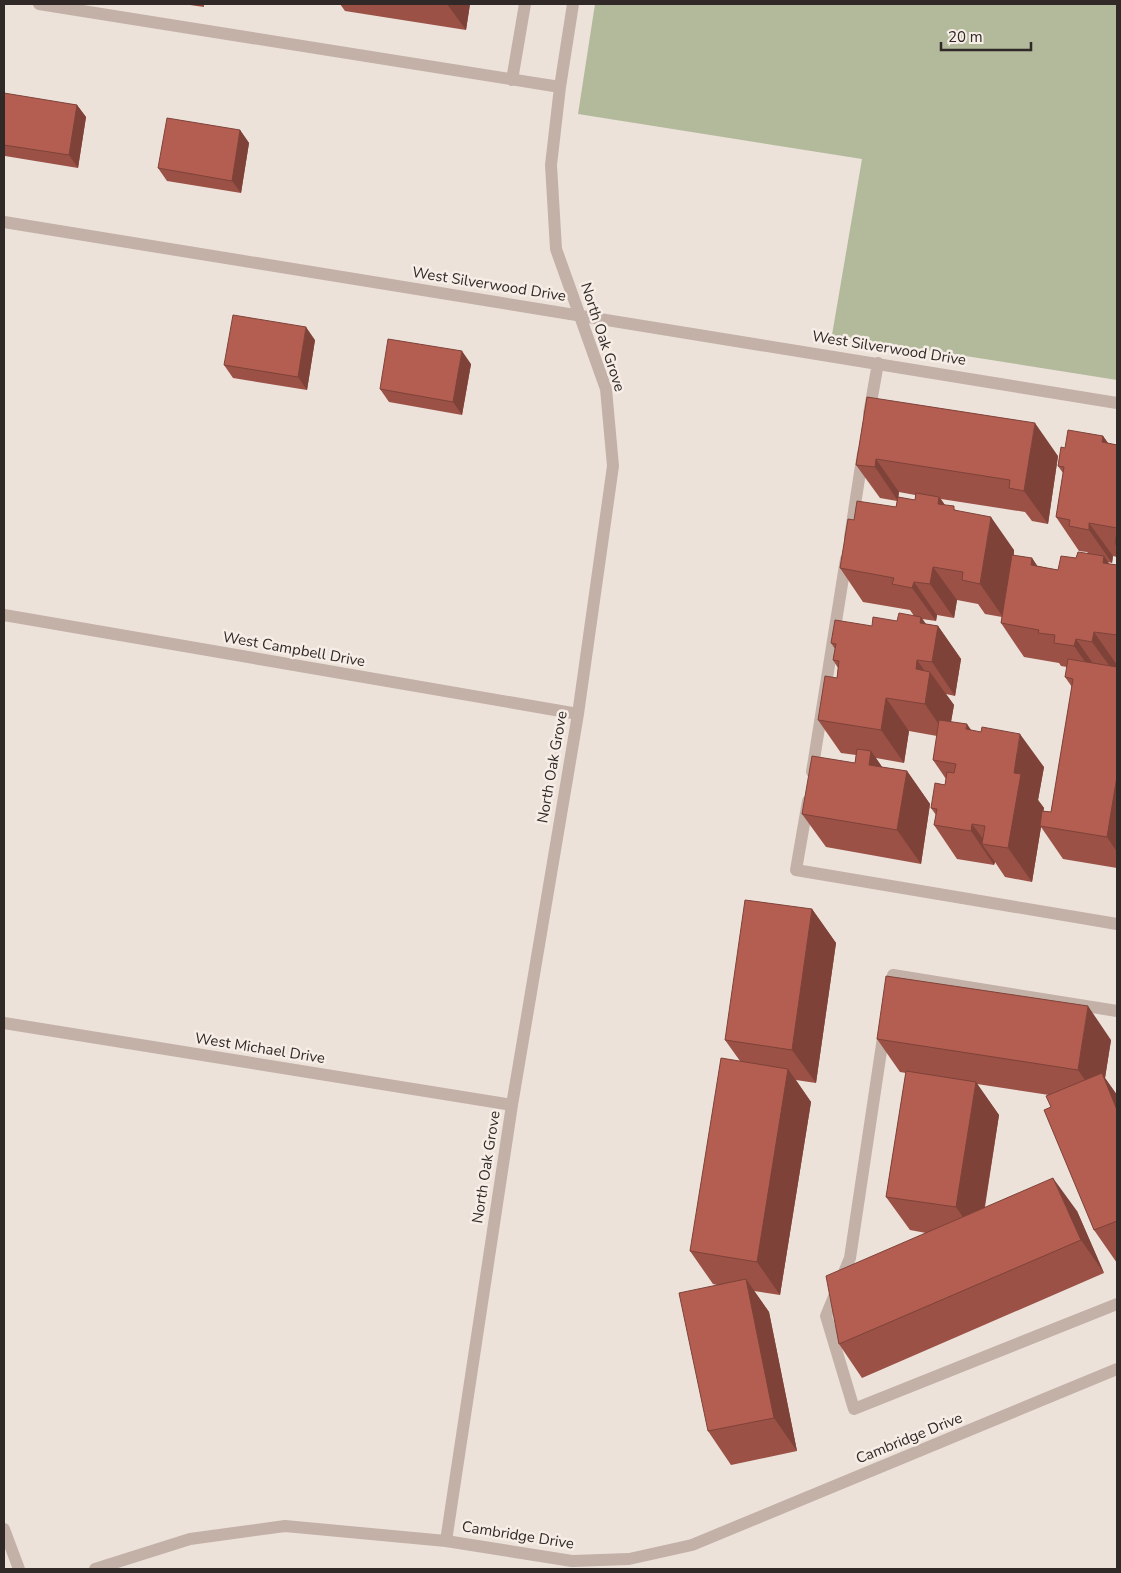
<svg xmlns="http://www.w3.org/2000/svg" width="1121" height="1573" font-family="'Nunito Sans',sans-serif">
	<rect width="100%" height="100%" fill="#ede2da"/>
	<!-- green -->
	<path fill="#b3ba9c" d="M595 4H1117V380L832 335 862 159 578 114Z"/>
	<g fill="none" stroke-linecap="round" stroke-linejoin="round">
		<!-- street -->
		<path stroke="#c3b1a8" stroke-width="12" d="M39 4 560 87
			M512 80 525 4
			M4 222 1117 403
			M869 414 878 363
			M850 537 863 453
			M4 615 578 714
			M812 772 846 559
			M808 801 796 870 1117 924
			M890 994 893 975 1117 1011
			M4 1023 512 1105
			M884 1031 850 1258 826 1316 854 1409 1117 1304
			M4 1529 19 1569
			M446 1541 512 1105 578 714 613 466 606 389 556 249 551 165 560 87 573 4
			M95 1569 190 1539 285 1526 446 1541 572 1561 629 1559 692 1545 1117 1369"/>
	</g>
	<!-- wall -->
	<path fill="#9b5146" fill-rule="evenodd" d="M183 4H204V7Z
		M340 4H470L466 30 345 11Z
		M4 96 77 105 86 117 78 168 5 156 4 155Z
		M240 130 249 143 241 193 167 181 158 168Z
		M315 340 307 390 233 378 224 365Z
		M471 364 462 415 389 402 380 389Z
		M867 397 1058 456 1048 524 1032 521 1025 512 941 499 945 505 958 511 1014 550V556L1032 558 1037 566 1058 570 1076 558 1088 553 1087 552 1079 551 1056 517 1063 473 1058 466 1065 448 1103 436 1108 443 1117 445V557L1113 556 1112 563 1108 562 1109 564 1117 565V868L1063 859 1041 827 1032 882 1005 877 995 862 994 865 957 859 934 825 936 815 931 808 945 785 946 779 933 760 937 736 909 731 904 763 876 758 882 767 907 771 930 804 921 864 826 847 802 814 855 763 856 755 841 753 818 720 837 678 838 668 833 660 835 649 831 643 872 626 897 621 914 616 910 610 863 602 840 568 854 520 896 507 897 501 880 498 856 465ZM899 492 915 495V500L898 497ZM957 600 978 604 985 614 1002 617 1001 623 1024 657 1059 663 1061 666 1067 667 1065 677 1072 687 1051 812 1043 811 1044 808 1038 800 1044 767 971 730 951 722 954 705 946 694 955 696 961 659 938 626 926 624 922 619 936 621 937 615 954 618Z
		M812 909 836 943 816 1083 796 1080 811 1102 780 1295 754 1291 769 1312 797 1451 731 1465 708 1431 717 1285 713 1284 690 1251 740 1061 725 1040Z
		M877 1039 1111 1040 1105 1078 1117 1095V1263L1094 1230 1051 1107 1049 1095 977 1084 999 1115 985 1207 1077 1211 1104 1273 862 1378 839 1344 926 1233 910 1230 886 1197 906 1073 900 1072Z"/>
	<!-- shaded-wall -->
	<path fill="#7e4239" d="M447 4H470L466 30Z
		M77 105 86 117 78 168 69 155Z
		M240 130 249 143 241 193 232 181Z
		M306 327 315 340 307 390 298 377Z
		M462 351 471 364 462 415 453 402Z
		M1035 423 1058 456 1048 524 1024 491Z
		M1103 436 1117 456 1102 442Z
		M876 459 899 492 898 501 875 467Z
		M939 497 963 530 938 504Z
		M991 517 1014 550 1003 617 980 584Z
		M1089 523 1113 556 1112 563 1089 530Z
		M1104 556 1117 575 1103 563Z
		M1032 558 1055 592 1031 565Z
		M933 567 957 600 954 618 930 584Z
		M914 582 937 615 936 621 912 588Z
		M921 617 936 638 938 626 961 659 955 696 932 662 920 623Z
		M1094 632 1117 665 1116 675 1092 642Z
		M1076 639 1099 672 1097 679 1074 646Z
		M917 660 929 677 930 672 954 705 948 738 925 704 916 669Z
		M886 698 909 731 904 763 881 730Z
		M967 724 990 757 966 729Z
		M1020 734 1044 767 1038 800 1044 808 1041 826H1040L1041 827 1032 882 1008 848 1014 773Z
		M871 751 894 784 869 765Z
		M907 771 930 804 921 864 897 830Z
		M1117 776V852L1107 837Z
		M972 824 987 844H982L995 862 994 865 971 831Z
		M812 909 836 943 816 1083 792 1050Z
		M1088 1006 1111 1040 1105 1078 1117 1095V1110L1101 1103 1078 1070Z
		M788 1069 811 1102 780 1295 757 1262Z
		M976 1082 999 1115 979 1241 956 1207Z
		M1053 1178 1077 1211 1104 1273 1081 1240Z
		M746 1279 769 1312 797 1451 774 1418Z"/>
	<!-- building -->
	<path fill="#b45e51" stroke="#7e4239" d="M4 93 77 105 69 155 4 145Z
		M167 118 240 130 232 181 158 168Z
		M233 315 306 327 298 377 224 365Z
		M388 339 462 351 453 402 380 389Z
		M867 397 1035 423 1024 491 1009 488 1010 480 876 459 875 467 856 465Z
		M1068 430 1103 436 1102 442 1117 445V528L1089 523V530L1069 526 1070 520 1056 517 1064 467 1058 466 1061 447 1065 448Z
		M916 493 939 497 938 504 954 506V510L991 517 980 584 962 580 963 572 933 567 930 584 914 582 912 588 892 584 894 578 840 568 848 519 854 520 857 501 896 507 898 497 915 500Z
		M1117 532V545L1115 544Z
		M1078 552 1104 556 1103 563 1117 565V635L1094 632 1092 642 1076 639 1074 646 1054 643 1055 635 1038 633 1039 630 1001 623 1012 555 1032 558 1031 565 1058 570 1061 556 1076 558Z
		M899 613 921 617 920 623 938 626 932 662 917 660 916 669 930 672 925 704 886 698 881 730 818 720 825 676 837 678 839 661 833 660 836 644 831 643 835 620 872 626 873 617 897 621Z
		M1068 659 1117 667V776L1107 837 1040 826 1042 811 1051 812 1073 679 1065 677Z
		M939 720 967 724 966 729 981 732 982 727 1020 734 1014 773 1021 774 1008 848 982 844 985 826 972 824 971 831 934 825 937 809 931 808 935 783 945 785 947 772 954 773 956 764 933 760Z
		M857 749 871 751 869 765 907 771 897 830 802 814 812 756 855 763Z
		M745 900 812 909 792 1050 725 1040Z
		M886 976 1088 1006 1078 1070 877 1039Z
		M721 1058 788 1069 757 1262 690 1251Z
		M906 1071 976 1082 956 1207 886 1197Z
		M1102 1073 1117 1110V1221L1094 1230 1044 1110 1051 1107 1046 1096Z
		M1053 1178 1081 1240 839 1344 826 1276Z
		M746 1279 774 1418 708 1431 679 1293Z"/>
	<g text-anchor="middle" stroke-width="5" stroke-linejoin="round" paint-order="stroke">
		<!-- street labels -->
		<g font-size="15" fill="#312927" stroke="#f6ede6">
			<text transform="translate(489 284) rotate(9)" y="5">West Silverwood Drive</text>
			<text transform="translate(603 337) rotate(72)" y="5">North Oak Grove</text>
			<text transform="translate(889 348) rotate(9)" y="5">West Silverwood Drive</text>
			<text transform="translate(294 649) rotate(10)" y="5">West Campbell Drive</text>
			<text transform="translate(552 767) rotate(-80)" y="5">North Oak Grove</text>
			<text transform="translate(260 1048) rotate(9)" y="5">West Michael Drive</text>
			<text transform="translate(486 1167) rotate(-81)" y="5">North Oak Grove</text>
			<text transform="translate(909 1438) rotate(-22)" y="5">Cambridge Drive</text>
			<text transform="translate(518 1535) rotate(9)" y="5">Cambridge Drive</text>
		</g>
	</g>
	<!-- border -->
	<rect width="1121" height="1573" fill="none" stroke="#312927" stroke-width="10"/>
	<!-- scale -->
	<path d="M941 42v8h90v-8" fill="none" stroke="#312927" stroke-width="2.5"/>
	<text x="948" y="42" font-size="15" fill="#312927" stroke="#f6ede6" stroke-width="4" paint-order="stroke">20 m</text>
</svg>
